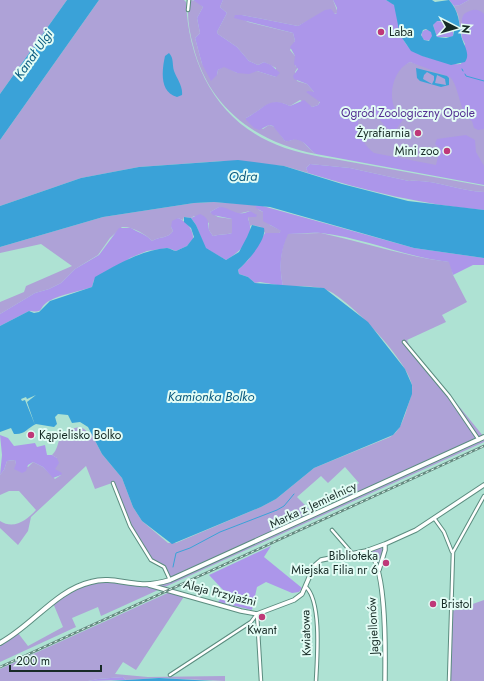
<svg xmlns="http://www.w3.org/2000/svg" width="484" height="681" font-family="Jost,sans-serif">
	<rect width="100%" height="100%" fill="#aee2d3"/>
	<!-- green -->
	<path fill="#aea2d7" fill-rule="evenodd" d="M0 0H67L0 94Z
		M99 0H184L186 2C189 68 220 126 285 148 309 156 336 159 362 164 403 171 443 179 484 186V192C458 191 434 179 409 181L350 168 310 164 306 168 308 173 284 166 223 161 139 167 81 178 0 206V140Z
		M191 0 198 2 203 7 197 18 200 33 195 38 202 64 217 75 218 70 224 66 237 73 257 71 276 77V68L264 62 258 65 249 61 237 47 218 34 217 32 227 13 220 7 223 0H333L338 13 315 17 298 26 242 15H235L248 22 293 33 295 41 290 50 295 56V66L298 67 295 72 297 81 307 84 314 92H311L320 101 318 105 312 107 300 100 290 106C269 96 263 110 246 118L263 129 269 125 275 127 285 141C290 142 294 138 298 139 305 142 309 150 316 154 255 142 208 107 193 45 190 34 188 23 188 12 188 7 190 4 191 0Z
		M469 0H484V14L462 18V38L458 15 454 6 460 5Z
		M410 62 484 83V181L350 148 330 98Z
		M214 202 259 205 256 206 259 210 263 212 270 225 282 231 279 233H265L261 227 252 225 250 226 248 217H253L250 211 237 214 219 207 210 212 218 217 232 219V233C226 235 219 234 213 236L209 230V223L194 216 191 218 184 217 183 220 178 218 171 227 173 231C168 239 159 236 152 241 146 234 131 226 122 227L110 238 98 255 75 269 61 283 49 289 35 293 0 314V302L24 292 26 286 72 266 41 244 0 253V247L103 217 194 203Z
		M321 233C364 242 406 257 450 262L453 275 467 302 442 315 446 322 407 340 409 345 484 437V442L101 616 98 607 72 618 76 627 0 662V643L18 633 28 646 63 627 53 603 67 592 97 580 140 584 170 580 164 567 151 560 130 526 112 483 95 489 86 466 31 517 28 531 18 545 0 528V521C14 530 27 520 36 510L19 491H9L0 495V475L4 470 7 461 15 460 16 464 28 467 33 462 43 467 55 479 61 475 54 469 57 458 52 455C63 444 53 433 75 428 81 426 84 428 88 433H91L102 454 122 478 133 507 142 521 168 543H176L261 507 276 499 314 468 390 437C400 431 402 422 406 412 408 404 413 394 412 385 407 360 354 305 331 292 316 284 300 287 283 286 279 267 280 252 287 234ZM345 467 359 483 341 496 344 500 315 515 297 497 321 476 328 483Z
		M385 544 378 571 374 557 366 551Z
		M172 591 185 595 136 670 123 662 115 674 148 677 225 676V681L159 678 126 680 123 677 98 679 88 681H0V669Z
		M484 600V681H449L450 612Z"/>
	<!-- forest -->
	<path fill="#ac96ea" d="M193 0H223L220 7 227 13 217 32 218 34 237 47 249 61 258 65 264 62 271 65 280 73 276 77 257 71 249 74 237 73 224 67 218 70 217 75 211 81 202 64 195 38 200 33 197 18 203 7Z
		M333 0H386C389 2 392 2 394 5 397 8 397 15 398 20 402 45 409 53 434 59 444 61 451 65 461 64L465 44 462 38V18L464 14C471 10 477 7 484 14V129L478 130 474 128 472 121C459 115 460 87 450 77L410 62C393 70 388 94 395 110L403 113 405 117 395 131C384 130 381 118 373 113L359 118C355 130 364 146 374 153L436 165 440 149 435 144 437 139 466 135 475 140 476 152 484 166V185L316 154C309 150 306 142 298 140 294 138 290 142 285 141L273 126 269 125 259 130 254 128 246 120V118C264 109 269 95 290 106L304 100 312 107 318 105 320 102 306 92 308 91 314 92 307 84 294 79 293 76 298 69 294 64 295 56 290 47 295 41 293 33 234 18 235 15H242L298 26 325 10 331 9 335 14 337 13V8Z
		M449 0H469L460 5 454 6Z
		M436 21 446 22 453 27V36L451 37H437L433 25Z
		M421.5 35a5.5 5.5 0 1 1 11 0a5.5 5.5 0 1 1-11 0Z
		M310 164 350 168 409 181C434 179 458 191 484 192V210C424 205 366 191 308 173L306 168Z
		M259 205 414 248 484 258V265H473L453 275 449 262C405 257 365 238 321 233 310 232 299 234 288 234 280 252 279 267 283 286L260 282 255 283 248 277 239 274 238 270 249 259 265 233H279L281 231 263 221V212L256 208V206Z
		M219 207C232 207 235 218 250 211L257 215 256 217H248C248 220 250 223 250 226 252 241 237 254 226 260L205 248 196 225 191 218 200 214C209 218 208 222 209 230L213 236C219 234 227 235 232 233V219L213 215 210 212Z
		M178 218C186 221 194 230 193 239L187 246 176 251 168 248 147 251 130 258 123 263 111 268 94 280 92 287C78 292 62 294 49 301 37 308 46 313 29 311L0 326V314L35 293 49 289 61 283 75 269 99 255 119 228H131C139 233 146 234 152 241 159 236 168 239 173 231L171 227 172 221Z
		M0 435 8 438 14 446 35 443 37 447 45 445 47 455H52L57 458 59 463 55 469 62 473 61 475 53 478 43 467 33 462 28 465 26 471 22 473 14 469 16 464 15 460 7 461 4 470 0 475 2 455Z
		M271 546 264 557 302 588 299 592 292 593 266 582 257 587 252 610 218 602 226 593 209 575Z
		M123 677 126 680 88 681 98 679Z"/>
	<!-- water -->
	<path fill="#3aa2d8" fill-rule="evenodd" d="M67 0H99L0 140V94Z
		M386 0H432L435 2 449 0C459 11 459 22 461 35 463 45 471 53 465 62L451 65 422 56 411 51 400 35 394 5ZM437 21C444 21 451 22 454 31L453 36 446 38 437 37 433 25ZM426 29 431 32 432 36 429 41 424 40 421 35 423 30Z
		M169 53C174 58 172 64 174 71 177 79 183 86 182 95L177 97C159 92 162 70 165 56Z
		M416 68 447 76 449 78V85L441 87 420 81 417 78ZM427 72 434 76V80L432 84 423 79 424 75ZM437 75 445 79 446 85 435 83Z
		M238 160 284 166 342 184 408 201 484 210V258L414 248 270 207 214 202 194 203 103 217 0 247V206L81 178 139 167Z
		M184 217 191 218 196 225 206 248 226 260 239 252 247 237 252 225 264 228C267 240 247 262 238 270L239 274 248 277 255 283 324 288 368 322 405 369 412 385V394L400 427 393 435 314 468 276 499 261 507 172 544 142 521 133 507 122 478 102 454 88 427 80 422 72 423 68 415 58 414 55 417 57 424 54 427 36 424C27 428 25 435 14 434L11 428 0 432V326L29 311 34 313 39 312 50 301 92 287 95 277C116 265 142 250 167 248 170 248 173 251 176 251L187 246 194 237 191 228 184 222Z
		M159 678 213 681H111Z"/>
	<!-- pier -->
	<path fill="#aee2d3" d="M36 395 27 402 35 425 25 400 22 401 21 399 26 397 27 399Z"/>
	<g fill="none" stroke-linecap="round" stroke-linejoin="round">
		<!-- stream -->
		<path stroke="#3aa2d8" stroke-width="1" d="M462 69 463 71
			M465 74 466 76 484 81
			M173 567 176 553 190 548 220 532 277 510 284 506 294 494"/>
		<defs>
			<path id="minor" d="M188 10 189 0
				M404 342 449 396 479 440
				M113 483 130 526 151 560 164 567 170 580
				M434 518 444 532 452 552
				M332 530 352 553
				M306 587C322 602 317 660 316 681
				M257 614 261 681
				M170 675 251 622 257 614
				M449 681 453 552 484 496"/>
			<path id="tertiary" d="M366 551C388 558 385 659 385 681
				M379 570 385 550V544
				M149 585 241 611 257 614 294 600 302 594 314 566 321 560 366 551 385 544 416 530 484 485"/>
			<path id="secondary" d="M0 643C32 626 56 590 91 582 108 577 123 583 140 584 150 585 160 583 170 580L484 437"/>
		</defs>
		<!-- minor casing -->
		<use href="#minor" stroke="#5b8c7f" stroke-width="4.5"/>
		<!-- tertiary casing -->
		<use href="#tertiary" stroke="#5b8c7f" stroke-width="5.5"/>
		<!-- secondary casing -->
		<use href="#secondary" stroke="#5b8c7f" stroke-width="6"/>
		<!-- minor -->
		<use href="#minor" stroke="#fff" stroke-width="2.5"/>
		<!-- tertiary -->
		<use href="#tertiary" stroke="#fff" stroke-width="3.5"/>
		<!-- secondary -->
		<use href="#secondary" stroke="#fff" stroke-width="4"/>
		<defs>
			<path id="rail" d="M0 667 484 446"/>
		</defs>
		<!-- rail casing -->
		<use href="#rail" stroke="#64887e" stroke-width="2.5"/>
		<!-- rail -->
		<use href="#rail" stroke="#e3fcf5" stroke-width="1" stroke-dasharray="3" stroke-linecap="butt"/>
	</g>
	<!-- markers -->
	<g fill="#bf3878" stroke="#e3fcf5" stroke-width="1.5">
		<circle cx="381" cy="32" r="4"/>
		<circle cx="418" cy="133" r="4"/>
		<circle cx="447" cy="151" r="4"/>
		<circle cx="31" cy="435" r="4"/>
		<circle cx="386" cy="563" r="4"/>
		<circle cx="433" cy="604" r="4"/>
		<circle cx="262" cy="617" r="4"/>
	</g>
	<g text-anchor="middle" stroke-width="4" stroke-linejoin="round" paint-order="stroke">
		<!-- poi labels -->
		<g font-size="12" fill="#172b26" stroke="#e3fcf5" text-anchor="start">
			<text x="389" y="36">Laba</text>
			<text x="410" y="137" text-anchor="end">Żyrafiarnia</text>
			<text x="439" y="155" text-anchor="end">Mini zoo</text>
			<text x="39" y="439">Kąpielisko Bolko</text>
			<text x="378" y="560" text-anchor="end">Biblioteka<tspan x="378" dy="14">Miejska Filia nr 6</tspan></text>
			<text x="441" y="608">Bristol</text>
			<text x="262" y="634" text-anchor="middle">Kwant</text>
		</g>
		<!-- park labels -->
		<g font-size="12" fill="#543092" stroke="#e3fcf5">
			<text x="408" y="117">Ogród Zoologiczny Opole</text>
		</g>
		<!-- street labels -->
		<g font-size="12" fill="#172b26" stroke="#e3fcf5">
			<text transform="translate(313 505) rotate(-25)" y="4">Marka z Jemielnicy</text>
			<text transform="translate(220 593) rotate(14)" y="4">Aleja Przyjaźni</text>
			<text transform="translate(373 626) rotate(-93)" y="4">Jagiellonów</text>
			<text transform="translate(306 633) rotate(-92)" y="4">Kwiatowa</text>
		</g>
		<!-- water labels -->
		<g font-size="13" font-style="italic" fill="#095a7f" stroke="#e3fcf5">
			<text transform="translate(33 54) rotate(-55)" y="5">Kanał Ulgi</text>
			<text transform="translate(243 176) rotate(-1)" y="5">Odra</text>
			<text x="211" y="401">Kamionka Bolko</text>
		</g>
	</g>
	<!-- north arrow -->
	<g transform="translate(456 28) rotate(96)" stroke="#e3fcf5" stroke-width="3" paint-order="stroke">
	<path d="M0-3L7 15L0 10L-7 15Z" fill="#172b26"/>
	<text y="-6" font-size="11" font-weight="bold" text-anchor="middle" fill="#172b26">N</text>
	</g>
	<!-- scale -->
	<path d="M10 665v6h91v-6" fill="none" stroke="#172b26" stroke-width="2"/>
	<text x="16" y="665" font-size="12" fill="#172b26" stroke="#e3fcf5" stroke-width="3" paint-order="stroke">200 m</text>
</svg>
